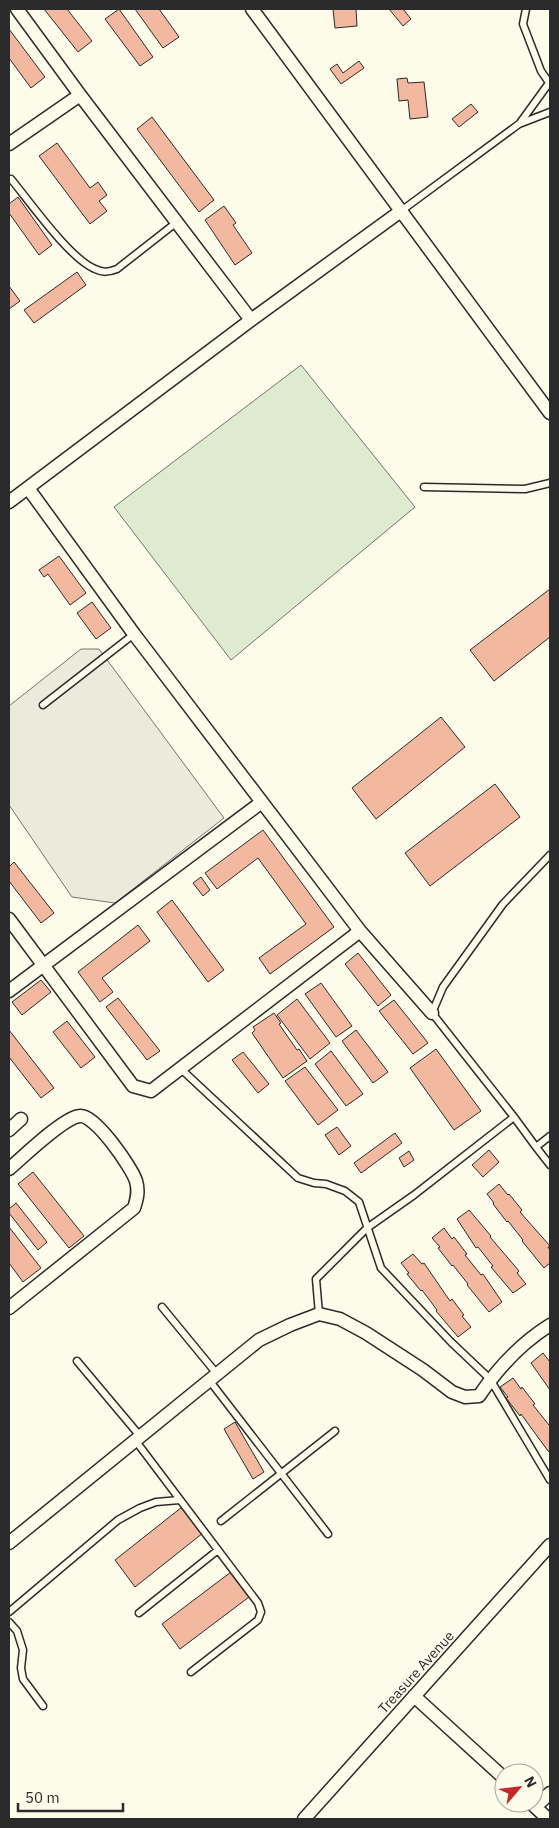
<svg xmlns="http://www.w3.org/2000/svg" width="559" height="1828" font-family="'IBM Plex Sans',sans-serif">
	<rect width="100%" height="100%" fill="#fdfbea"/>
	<!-- green -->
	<path fill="#deebd1" stroke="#74746e" d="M301 365 415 507 231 660 114 507Z"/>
	<!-- parking -->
	<path fill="#eceadb" stroke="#74746e" d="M81 649H99L224 818 115 903 72 897 9 805V706Z"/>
	<!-- building -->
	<path fill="#f2b8a0" stroke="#2b2b2b" d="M44 9H67L92 41 78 52Z
		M119 9 153 57 140 66 105 19Z
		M135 9H159L179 37 163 48Z
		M333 9H356L357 26 335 28Z
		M389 9H403L411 19 403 26Z
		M9 29 45 77 31 88 9 58Z
		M359 61 364 68 341 84 330 69 337 64 343 73Z
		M407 78 408 83 424 82 428 117 410 119 408 100 399 101 397 79Z
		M471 104 478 112 459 127 452 119Z
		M152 117 214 200 199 212 137 129Z
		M57 143 90 188 98 182 107 195 99 201 107 211 90 224 39 156Z
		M18 197 52 245 39 255 9 213V204Z
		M224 206 236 223 233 225 252 253 235 265 205 220Z
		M77 272 86 285 34 323 24 310Z
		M9 286 20 301 9 309Z
		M59 556 86 593 70 605 48 574 44 577 39 570Z
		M550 589V637L494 681 470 650Z
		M92 602 111 628 96 639 77 613Z
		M441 717 465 747 376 819 352 788Z
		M495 784 520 817 430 886 405 853Z
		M263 830 334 927 270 974 259 958 306 924 258 858 217 889 205 873Z
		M14 862 54 913 41 923 9 881V867Z
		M201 877 210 890 203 896 193 883Z
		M172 900 224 970 208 982 157 912Z
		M138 925 150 941 102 978 113 992 100 1002 78 972Z
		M358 953 391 995 378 1006 345 964Z
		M41 980 51 992 22 1015 12 1002Z
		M321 983 352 1026 336 1037 305 994Z
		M118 998 160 1051 147 1060 106 1007Z
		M297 999 330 1043 310 1059 277 1015Z
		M394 1000 428 1043 413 1054 379 1011Z
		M274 1013 281 1023 279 1024 297 1050 299 1049 307 1061 283 1078 252 1033 255 1030 253 1027Z
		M67 1021 95 1057 81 1068 53 1032Z
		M9 1030 54 1088 41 1098 9 1057Z
		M356 1030 388 1072 373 1083 342 1041Z
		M436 1049 481 1111 454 1130 410 1068Z
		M331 1051 363 1094 346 1106 315 1064Z
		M243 1052 269 1084 258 1093 232 1060Z
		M305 1067 338 1110 318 1125 285 1081Z
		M337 1127 351 1146 339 1155 325 1135Z
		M395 1133 402 1143 361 1173 354 1163Z
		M489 1150 499 1162 483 1177 472 1165Z
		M409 1151 414 1160 404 1167 399 1158Z
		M33 1172 84 1236 69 1248 18 1184Z
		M499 1184 508 1195 509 1194 522 1210 520 1212 550 1246 548 1247 550 1250V1263L544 1268 522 1241 523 1240 508 1221 507 1222 493 1204 494 1203 487 1194Z
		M16 1203 47 1242 38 1250 9 1213V1209Z
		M469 1210 491 1236 490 1237 519 1271 517 1273 526 1284 513 1293 491 1267 493 1266 478 1247 476 1248 457 1219Z
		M9 1227 41 1268 23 1282 9 1263Z
		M444 1228 452 1239 454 1237 467 1254 465 1255 481 1275 483 1274 502 1302 489 1312 467 1285 468 1284 453 1265 452 1266 438 1248 440 1247 432 1238Z
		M413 1254 422 1264 424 1263 450 1301 452 1299 464 1315 462 1316 471 1327 458 1337 436 1311 437 1310 422 1290 421 1291 407 1274 409 1273 401 1263Z
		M543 1353 550 1362V1390L531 1363Z
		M513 1378 521 1389 522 1387 535 1404 533 1405 549 1425 550 1424V1452L548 1451 521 1414 520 1416 506 1398 508 1397 500 1387Z
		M235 1422 264 1472 253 1479 224 1429Z
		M182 1507 203 1533 135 1587 115 1560Z
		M231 1572 249 1597 180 1649 162 1624Z"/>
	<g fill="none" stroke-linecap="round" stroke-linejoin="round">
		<defs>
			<path id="lane" d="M526 9 523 24 541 71 550 84
				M520 123 549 83
				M11 179C30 202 70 259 95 269 103 273 109 272 117 269L177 222
				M401 211 519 124 550 112
				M424 487 525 489 550 483
				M43 705 134 634
				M181 1069 298 1178 314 1183 326 1184 345 1191 359 1202 381 1268 451 1342 490 1379 550 1480
				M514 1117 432 1013 443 987 503 904 550 855
				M550 1136 536 1147 550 1165
				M162 1307 217 1374
				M319 1314 316 1279 367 1228 414 1195 514 1117 536 1147
				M77 1361 140 1436
				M209 1380 328 1534
				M135 1440 258 1603 261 1612 258 1620 191 1672
				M221 1521 335 1431
				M9 1612 118 1520 140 1508 156 1502 180 1500
				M139 1613 218 1550
				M9 1622 17 1631 23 1650 21 1668 23 1679 43 1706"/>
			<path id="street" d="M17 9 80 95 251 320
				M252 9 550 413
				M9 144 80 95
				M28 488 134 634 360 931 432 1013
				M9 502 251 320 401 211
				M9 919 133 1086 151 1091 360 931
				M9 991 262 802
				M9 1130 21 1119
				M9 1169C23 1157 64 1117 80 1116 95 1114 132 1168 136 1181 139 1191 137 1199 134 1208L9 1308
				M9 1543 259 1340 290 1325 319 1314 340 1319 366 1333 423 1370 452 1392 465 1397 479 1396C498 1368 521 1343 550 1325
				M414 1696 504 1778
				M531 1803 548 1819
				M535 1807 550 1793
				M304 1819 550 1545"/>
		</defs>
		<!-- lane casing -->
		<use href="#lane" stroke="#2b2b2b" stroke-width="9"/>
		<!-- street casing -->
		<use href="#street" stroke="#2b2b2b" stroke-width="15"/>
		<!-- lane -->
		<use href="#lane" stroke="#fdfbea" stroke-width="6"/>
		<!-- street -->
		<use href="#street" stroke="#fdfbea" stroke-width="12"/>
	</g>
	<g text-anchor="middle" stroke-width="4" stroke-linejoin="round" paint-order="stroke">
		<!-- street labels -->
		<g font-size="14" fill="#2b2b2b" stroke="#fdfbea">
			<text transform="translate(416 1672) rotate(-48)" y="5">Treasure Avenue</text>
		</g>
	</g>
	<!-- border -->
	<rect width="559" height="1828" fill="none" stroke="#2b2b2b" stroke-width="20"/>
	<!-- north arrow -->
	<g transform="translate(519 1788) rotate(62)"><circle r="24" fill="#fdfbea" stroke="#a9a89e"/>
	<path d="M0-4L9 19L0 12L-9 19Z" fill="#c62828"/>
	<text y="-8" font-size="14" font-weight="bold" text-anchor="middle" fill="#2b2b2b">N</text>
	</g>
	<!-- scale -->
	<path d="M18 1803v8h105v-8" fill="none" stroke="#2b2b2b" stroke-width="2.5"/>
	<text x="25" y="1803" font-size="15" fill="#2b2b2b" stroke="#fdfbea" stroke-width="4" paint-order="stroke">50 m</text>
</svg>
